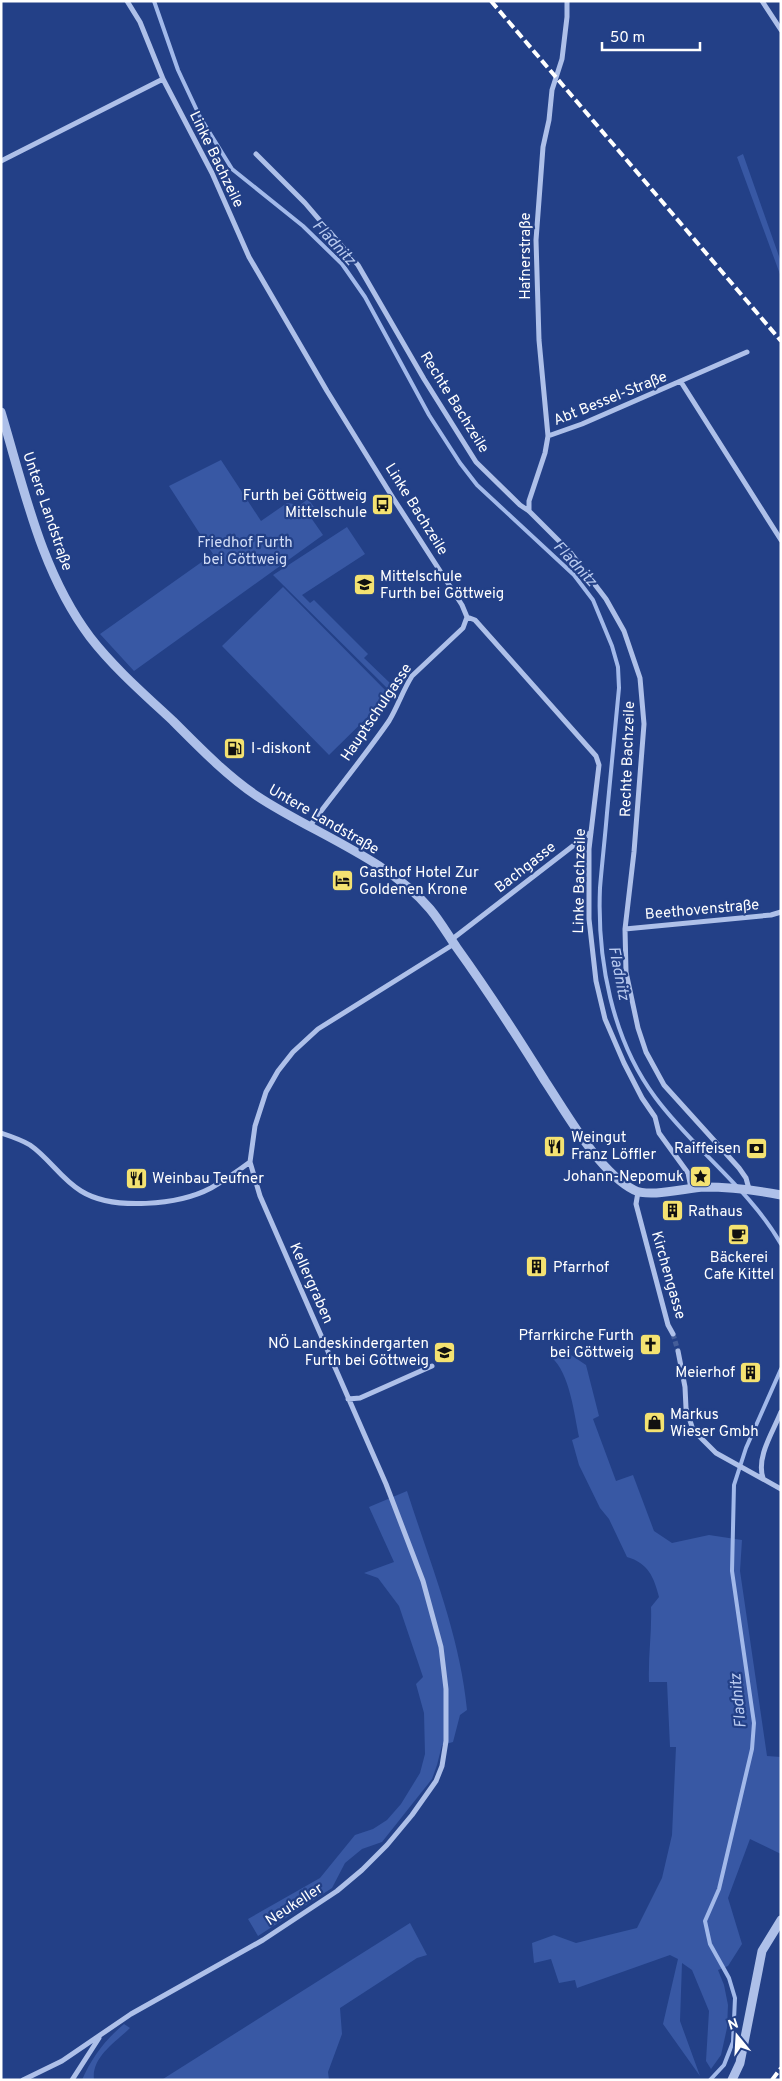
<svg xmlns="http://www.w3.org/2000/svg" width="782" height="2081" font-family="Overpass,sans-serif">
	<rect width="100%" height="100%" fill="#234087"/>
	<!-- green -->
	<path fill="#3858a4" d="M743 154 781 262V277L737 157Z
		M221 460 261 521 287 503 300 505 308 499 314 507 307 512 323 535 134 671 100 634 213 554 169 486Z
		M347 527 365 554 302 595 310 603 314 600 368 654 364 658 391 684 387 688 273 575Z
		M283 587 390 695 329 755 222 646Z
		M565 1351 586 1365 599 1416 593 1419 616 1481 633 1475 654 1531 672 1543 709 1535 742 1540 740 1571 767 1756 781 1757V1854L750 1839 728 1898 742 1944 728 1966 718 1970 724 1985 728 2005 727 2028 721 2055 711 2069 706 2061 709 2011 692 1970 682 1963 680 2021 700 2076 663 2024 678 1959 670 1955 577 1988 575 1980 559 1983 551 1959 534 1963 532 1943 554 1935 576 1943 637 1928 662 1878 672 1835 676 1747H670L667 1682H649C648 1657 652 1632 651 1607L659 1597C654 1577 648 1563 627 1557L609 1519 600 1508 579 1465 572 1440 579 1437C574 1414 570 1373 551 1357Z
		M407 1491C430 1563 460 1635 467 1710L460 1715 453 1742 442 1745 437 1765 432 1779 382 1842 362 1849 345 1863 332 1888 258 1936 248 1919 320 1878 355 1835 373 1829 387 1820 401 1804 420 1773 425 1754 424 1713 416 1684 423 1677 399 1606 378 1578 364 1573 394 1562 369 1507Z
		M410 1923 427 1955 417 1958 340 2008 342 2034 328 2072 329 2080 163 2079Z
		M124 2024 130 2028C116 2042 91 2057 94 2080H82C92 2057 105 2040 124 2024Z"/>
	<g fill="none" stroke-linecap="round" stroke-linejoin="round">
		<!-- stream -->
		<path stroke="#a2b9ea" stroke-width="4" d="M154 1 178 70 200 117 232 169 303 226 342 264 365 297 429 415 460 463 477 485 574 575 593 600 612 646 618 667 619 688C615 729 611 771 607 813 605 838 602 863 600 888 597 960 612 1039 655 1097 693 1149 749 1188 781 1244
			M710 2080 724 2065 733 2042 735 1998 729 1978 710 1944 705 1921 719 1889 752 1749 754 1723 732 1571 734 1485 746 1448 781 1369"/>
		<!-- minor-tunnel -->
		<path stroke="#445d99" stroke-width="5" stroke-dasharray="5 2.5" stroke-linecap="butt" d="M673 1334 678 1351"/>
		<!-- minor -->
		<path stroke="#aec0e9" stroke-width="5" d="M127 1 140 22 163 79 212 173 249 257 327 391 393 498 462 605 467 617 475 620 596 756 599 765 589 849V919L596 981 605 1019 624 1063 642 1098 655 1117 659 1133 688 1173 691 1188
			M762 1 781 30
			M256 154 305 203 358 265 424 379 476 462 520 505 529 511 570 552 606 599 624 631 640 678 644 724 634 852 625 929 626 972 638 1028 646 1052 664 1085 739 1168 746 1178 749 1189
			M1 161 163 79
			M681 382 781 540
			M548 436 582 424 747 352
			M529 511V501L545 453 548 436 539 340 536 240 543 147 549 120 552 90 562 59 567 17V1
			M309 827C335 792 364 757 389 721 398 706 403 690 412 676L463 628 467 617
			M625 929 771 915 781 912
			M451 940 591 832
			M1 1133C10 1136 22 1140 30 1145 49 1158 61 1179 81 1191 113 1211 179 1205 211 1188 225 1180 238 1171 250 1162
			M638 1192 636 1204 668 1325 673 1334
			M678 1351 685 1387 686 1408 693 1430 716 1453 781 1489
			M348 1399 360 1398 432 1366
			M763 1478C756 1457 773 1432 781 1412
			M23 2080 62 2061 131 2014 263 1940 337 1891 362 1870 387 1845 412 1815 436 1781 442 1766 446 1741V1689L441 1647 423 1581 386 1484 260 1196 250 1162 255 1126 266 1092 278 1071 293 1052 318 1029 454 944
			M72 2080 99 2038"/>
		<!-- tertiary -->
		<path stroke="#aec0e9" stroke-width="9" d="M1 412C24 488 41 572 90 637 114 668 144 694 173 721 199 747 226 775 257 796 311 832 388 859 430 909 440 921 448 935 457 948 488 991 517 1036 545 1081 567 1114 599 1172 634 1190 649 1198 686 1188 704 1187 730 1187 755 1190 781 1195
			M732 2080 740 2063 762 1951 781 1920"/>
		<!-- rail -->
		<path stroke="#fff" stroke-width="4" stroke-dasharray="9 4" stroke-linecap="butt" d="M491 1 781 341
			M772 2080 781 2068"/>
	</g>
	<!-- icons -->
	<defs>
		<symbol id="bus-square" viewBox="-11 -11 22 22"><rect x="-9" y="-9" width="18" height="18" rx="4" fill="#f4e271" stroke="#234087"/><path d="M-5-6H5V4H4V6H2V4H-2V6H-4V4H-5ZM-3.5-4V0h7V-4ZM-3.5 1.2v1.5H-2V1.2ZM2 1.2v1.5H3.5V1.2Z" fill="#111"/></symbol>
		<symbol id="school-square" viewBox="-11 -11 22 22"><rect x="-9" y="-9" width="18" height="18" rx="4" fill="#f4e271" stroke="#234087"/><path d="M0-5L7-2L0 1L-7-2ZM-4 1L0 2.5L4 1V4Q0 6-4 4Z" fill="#111"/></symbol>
		<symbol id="fuel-square" viewBox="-11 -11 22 22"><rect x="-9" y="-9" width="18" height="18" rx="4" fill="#f4e271" stroke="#234087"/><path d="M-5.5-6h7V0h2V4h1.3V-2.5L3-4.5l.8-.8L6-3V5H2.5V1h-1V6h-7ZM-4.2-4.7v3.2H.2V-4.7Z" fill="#111"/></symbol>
		<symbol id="hotel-square" viewBox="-11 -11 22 22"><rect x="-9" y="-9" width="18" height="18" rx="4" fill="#f4e271" stroke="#234087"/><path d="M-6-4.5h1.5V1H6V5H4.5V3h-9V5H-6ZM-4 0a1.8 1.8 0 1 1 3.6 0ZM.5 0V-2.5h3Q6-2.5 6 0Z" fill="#111"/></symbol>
		<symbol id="restaurant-square" viewBox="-11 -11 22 22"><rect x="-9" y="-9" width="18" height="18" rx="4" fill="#f4e271" stroke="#234087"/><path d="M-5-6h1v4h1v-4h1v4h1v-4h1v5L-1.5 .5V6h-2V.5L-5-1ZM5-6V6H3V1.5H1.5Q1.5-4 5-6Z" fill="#111"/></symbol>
		<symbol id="bank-square" viewBox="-11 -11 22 22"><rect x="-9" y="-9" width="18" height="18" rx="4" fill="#f4e271" stroke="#234087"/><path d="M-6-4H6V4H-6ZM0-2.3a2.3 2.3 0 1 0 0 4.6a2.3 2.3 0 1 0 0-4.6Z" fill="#111"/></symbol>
		<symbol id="sight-square" viewBox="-11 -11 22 22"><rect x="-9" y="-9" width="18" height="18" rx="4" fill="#f4e271" stroke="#234087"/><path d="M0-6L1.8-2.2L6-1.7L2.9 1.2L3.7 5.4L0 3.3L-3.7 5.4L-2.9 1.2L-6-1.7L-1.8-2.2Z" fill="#111"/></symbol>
		<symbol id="building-square" viewBox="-11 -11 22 22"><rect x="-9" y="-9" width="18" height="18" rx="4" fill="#f4e271" stroke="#234087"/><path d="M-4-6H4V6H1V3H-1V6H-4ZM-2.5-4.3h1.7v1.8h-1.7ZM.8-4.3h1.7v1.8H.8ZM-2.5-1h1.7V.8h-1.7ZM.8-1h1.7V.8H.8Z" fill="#111"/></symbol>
		<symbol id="cafe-square" viewBox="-11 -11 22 22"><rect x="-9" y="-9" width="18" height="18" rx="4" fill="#f4e271" stroke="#234087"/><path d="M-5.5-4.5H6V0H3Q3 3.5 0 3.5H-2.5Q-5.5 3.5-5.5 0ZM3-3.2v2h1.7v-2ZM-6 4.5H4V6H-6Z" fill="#111"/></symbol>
		<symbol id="church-square" viewBox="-11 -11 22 22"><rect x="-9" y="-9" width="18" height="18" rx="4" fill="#f4e271" stroke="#234087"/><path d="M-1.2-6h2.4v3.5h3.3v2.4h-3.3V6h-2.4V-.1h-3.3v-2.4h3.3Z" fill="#111"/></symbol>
		<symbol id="shop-square" viewBox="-11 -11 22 22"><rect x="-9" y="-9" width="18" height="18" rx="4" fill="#f4e271" stroke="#234087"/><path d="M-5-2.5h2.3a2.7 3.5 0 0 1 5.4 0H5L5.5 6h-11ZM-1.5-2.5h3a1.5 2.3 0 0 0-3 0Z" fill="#111"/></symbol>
	</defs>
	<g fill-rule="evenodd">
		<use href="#bus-square" x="370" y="492" width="25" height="25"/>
		<use href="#school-square" x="352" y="572" width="25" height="25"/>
		<use href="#fuel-square" x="222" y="736" width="25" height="25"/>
		<use href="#hotel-square" x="330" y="868" width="25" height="25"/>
		<use href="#restaurant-square" x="542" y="1134" width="25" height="25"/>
		<use href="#bank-square" x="744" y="1136" width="25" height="25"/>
		<use href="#sight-square" x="688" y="1164" width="25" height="25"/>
		<use href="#restaurant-square" x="124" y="1166" width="25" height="25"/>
		<use href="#building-square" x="660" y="1198" width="25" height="25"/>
		<use href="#cafe-square" x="726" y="1222" width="25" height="25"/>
		<use href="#building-square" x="524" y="1254" width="25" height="25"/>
		<use href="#church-square" x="638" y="1332" width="25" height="25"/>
		<use href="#school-square" x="432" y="1340" width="25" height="25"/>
		<use href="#building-square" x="738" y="1360" width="25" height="25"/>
		<use href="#shop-square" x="642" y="1410" width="25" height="25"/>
	</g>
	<g text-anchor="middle" stroke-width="4.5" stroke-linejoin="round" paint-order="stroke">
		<!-- street labels -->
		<g font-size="15" fill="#fff" stroke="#234087">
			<text transform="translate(217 159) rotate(64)" y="5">Linke Bachzeile</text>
			<text transform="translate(525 256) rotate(-90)" y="5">Hafnerstraße</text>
			<text transform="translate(610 398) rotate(-22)" y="5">Abt Bessel-Straße</text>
			<text transform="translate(455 402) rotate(58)" y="5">Rechte Bachzeile</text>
			<text transform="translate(417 509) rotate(58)" y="5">Linke Bachzeile</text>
			<text transform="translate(48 511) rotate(71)" y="5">Untere Landstraße</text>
			<text transform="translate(376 712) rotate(-56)" y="5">Hauptschulgasse</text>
			<text transform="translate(627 759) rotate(-88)" y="5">Rechte Bachzeile</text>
			<text transform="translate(324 819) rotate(30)" y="5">Untere Landstraße</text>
			<text transform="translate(525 867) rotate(-38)" y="5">Bachgasse</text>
			<text transform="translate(579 881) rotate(-89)" y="5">Linke Bachzeile</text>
			<text transform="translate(702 909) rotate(-5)" y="5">Beethovenstraße</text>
			<text transform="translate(669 1275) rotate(74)" y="5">Kirchengasse</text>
			<text transform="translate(312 1283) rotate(66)" y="5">Kellergraben</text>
			<text transform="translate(294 1904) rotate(-33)" y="5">Neukeller</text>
		</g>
		<!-- poi labels -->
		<g font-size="15" fill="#fff" stroke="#234087" text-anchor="start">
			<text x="367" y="500" text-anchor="end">Furth bei Göttweig<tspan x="367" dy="17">Mittelschule</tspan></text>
			<text x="380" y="581">Mittelschule<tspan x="380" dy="17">Furth bei Göttweig</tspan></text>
			<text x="251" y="753">I-diskont</text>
			<text x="359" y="877">Gasthof Hotel Zur<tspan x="359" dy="17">Goldenen Krone</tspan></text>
			<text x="571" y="1142">Weingut<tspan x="571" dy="17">Franz Löffler</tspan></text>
			<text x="741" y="1153" text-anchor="end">Raiffeisen</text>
			<text x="684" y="1181" text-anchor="end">Johann-Nepomuk</text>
			<text x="152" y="1183">Weinbau Teufner</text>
			<text x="688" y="1216">Rathaus</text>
			<text x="739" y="1262" text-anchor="middle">Bäckerei<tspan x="739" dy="17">Cafe Kittel</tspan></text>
			<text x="553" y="1272">Pfarrhof</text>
			<text x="634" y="1340" text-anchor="end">Pfarrkirche Furth<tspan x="634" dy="17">bei Göttweig</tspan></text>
			<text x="429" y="1348" text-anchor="end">NÖ Landeskindergarten<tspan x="429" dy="17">Furth bei Göttweig</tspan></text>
			<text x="735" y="1377" text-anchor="end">Meierhof</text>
			<text x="670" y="1419">Markus<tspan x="670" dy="17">Wieser Gmbh</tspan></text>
		</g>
		<!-- park labels -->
		<g font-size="15" fill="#d2ddf7" stroke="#234087">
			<text x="245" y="547">Friedhof Furth<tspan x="245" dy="17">bei Göttweig</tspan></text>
		</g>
		<!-- water labels -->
		<g font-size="16" font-style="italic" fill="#bacbf0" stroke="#234087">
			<text transform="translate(335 242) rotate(47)" y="6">Fladnitz</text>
			<text transform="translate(576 563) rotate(47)" y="6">Fladnitz</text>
			<text transform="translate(620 973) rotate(79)" y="6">Fladnitz</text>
			<text transform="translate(737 1701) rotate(-96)" y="6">Fladnitz</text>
		</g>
	</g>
	<!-- border -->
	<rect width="782" height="2081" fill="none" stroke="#ffffff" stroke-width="5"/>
	<!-- north arrow -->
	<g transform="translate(737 2036) rotate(342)" stroke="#234087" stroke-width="4" paint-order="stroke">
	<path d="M0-4L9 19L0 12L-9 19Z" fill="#ffffff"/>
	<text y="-8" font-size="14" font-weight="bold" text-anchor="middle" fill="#ffffff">N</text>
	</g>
	<!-- scale -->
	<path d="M602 42v8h98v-8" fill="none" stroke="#ffffff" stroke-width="2.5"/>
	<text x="610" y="42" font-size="15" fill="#ffffff" stroke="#234087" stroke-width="4" paint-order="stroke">50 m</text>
</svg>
